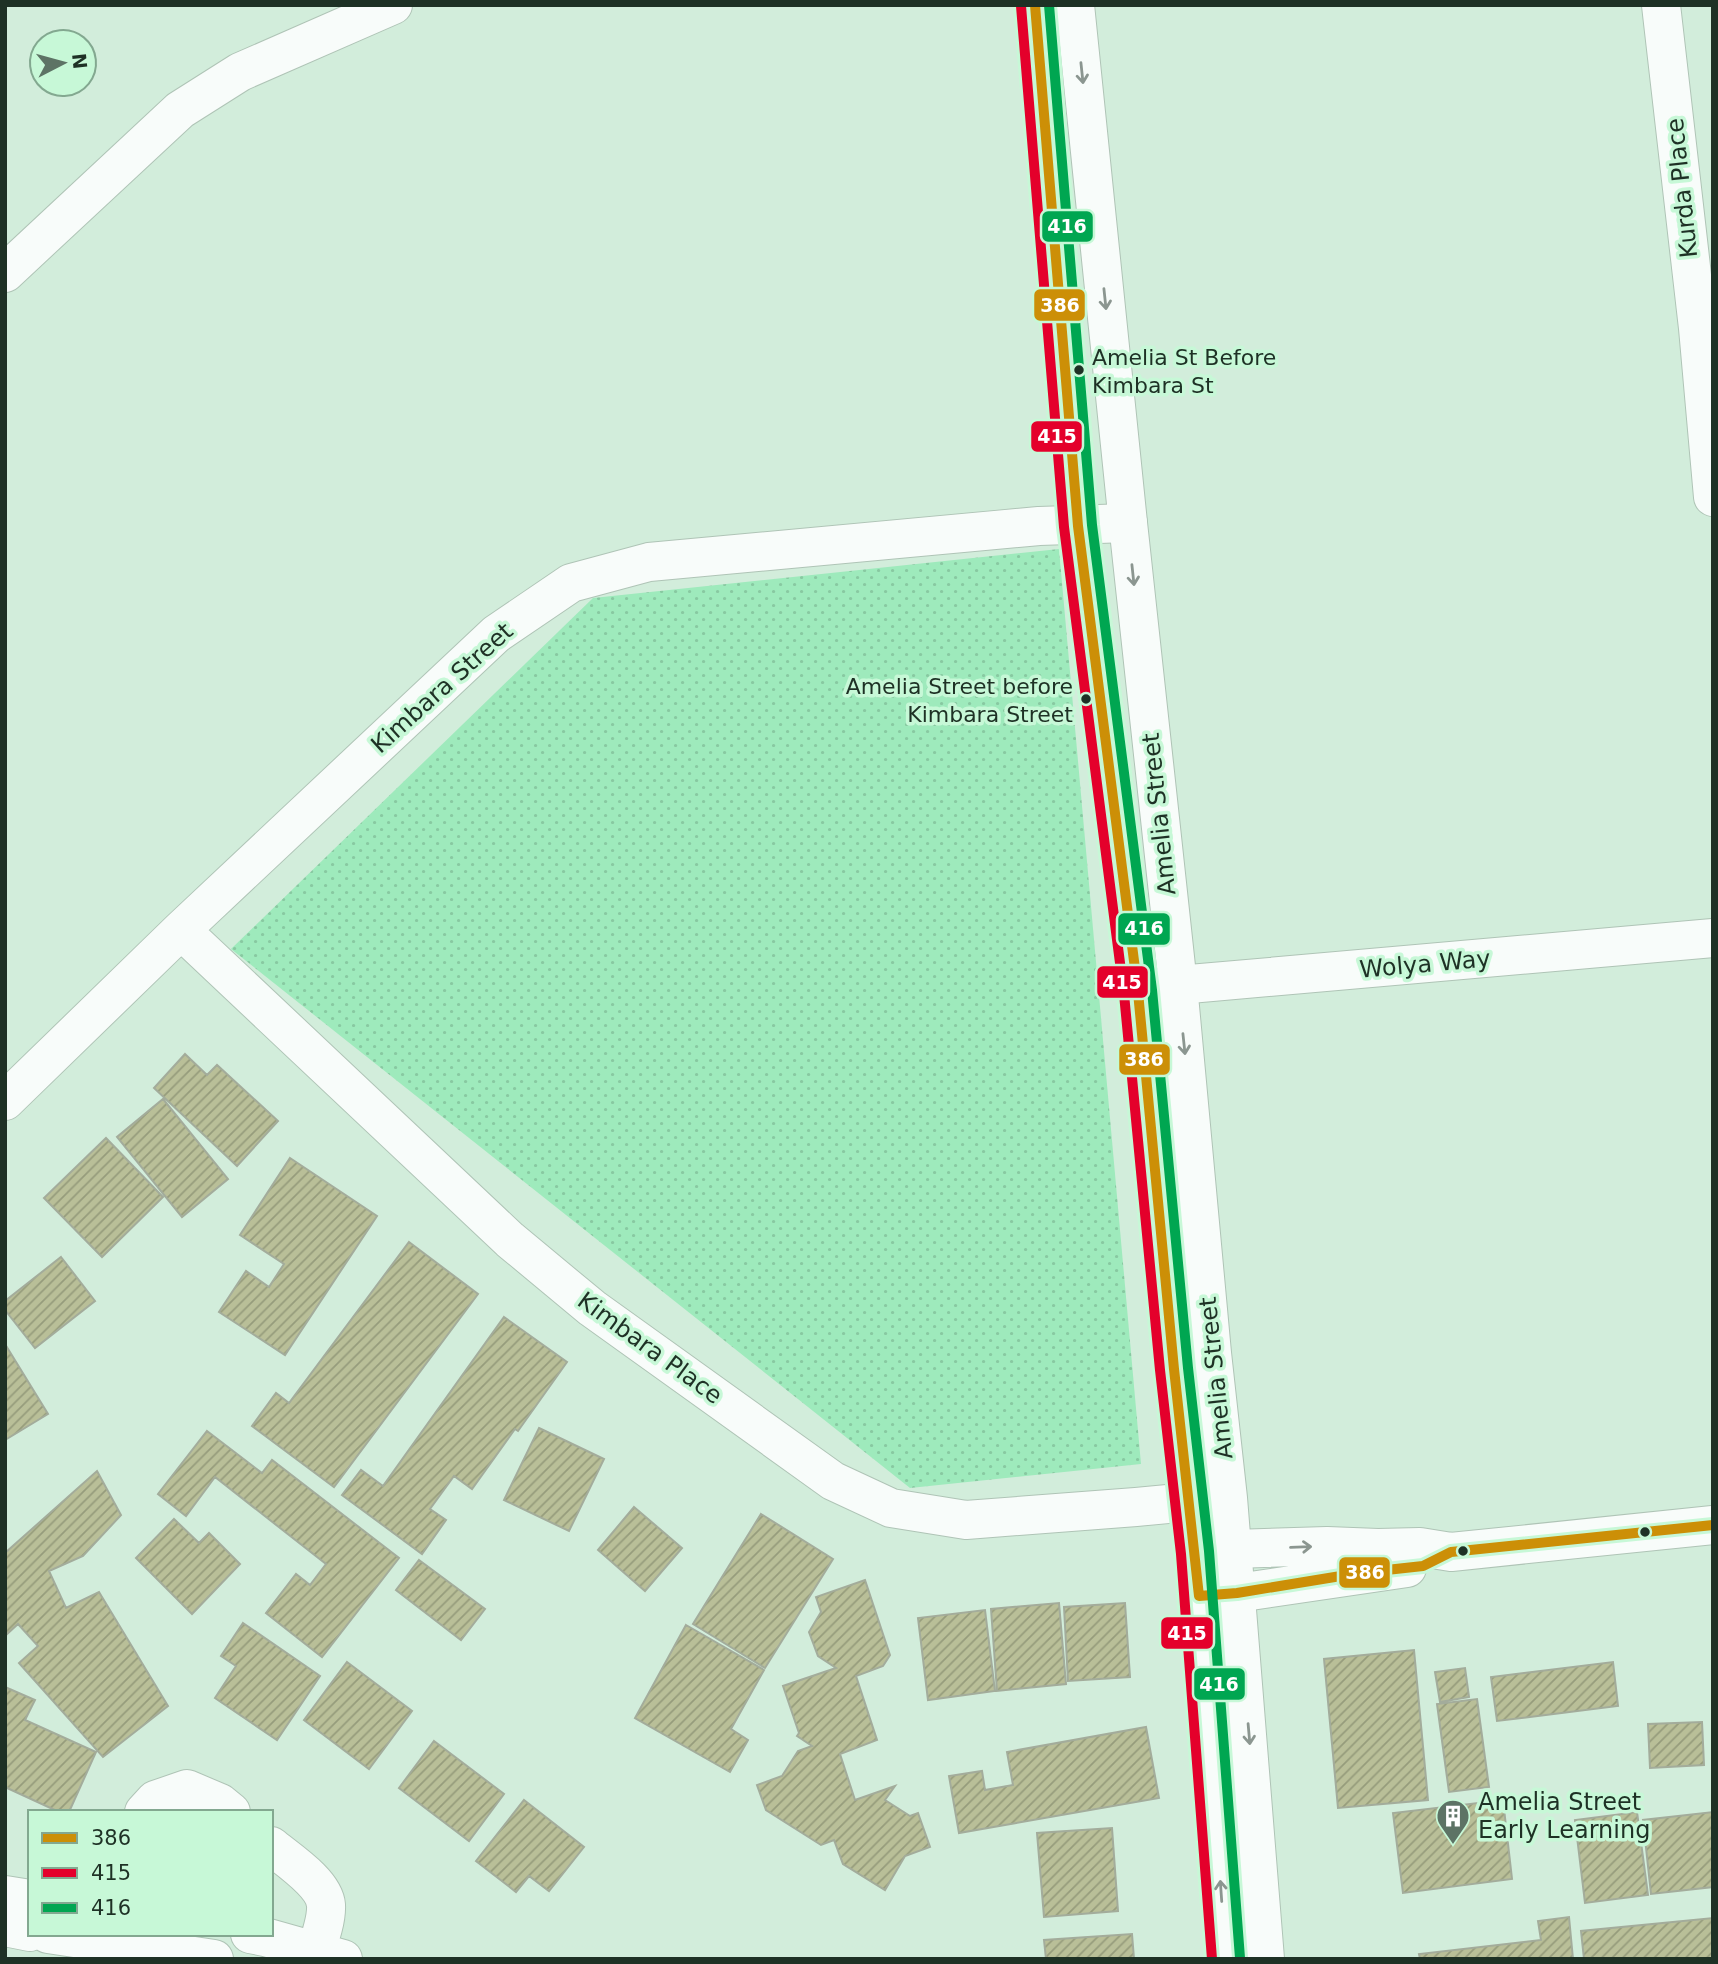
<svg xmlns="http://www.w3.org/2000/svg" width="1718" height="1964" font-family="'DejaVu Sans',sans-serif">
	<defs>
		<pattern id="park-dots" width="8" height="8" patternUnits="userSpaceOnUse" patternTransform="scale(1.75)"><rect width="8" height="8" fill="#9eeabc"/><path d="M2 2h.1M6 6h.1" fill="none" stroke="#88c9a1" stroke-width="1.8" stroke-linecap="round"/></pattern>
		<pattern id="building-hatch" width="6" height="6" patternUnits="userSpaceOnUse" patternTransform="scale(1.75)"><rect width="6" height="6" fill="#b9bf98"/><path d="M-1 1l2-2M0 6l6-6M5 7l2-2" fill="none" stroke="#969c7c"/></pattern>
	</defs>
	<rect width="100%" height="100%" fill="#d2eddb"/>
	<!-- park -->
	<path fill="url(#park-dots)" d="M1059 549 1141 1464 910 1488 231 949 593 598Z"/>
	<!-- building -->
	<path fill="url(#building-hatch)" stroke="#a3ac9b" stroke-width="2" d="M185 1054 207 1075 217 1065 278 1121 237 1166 154 1088Z
		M163 1099 228 1179 182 1217 117 1137Z
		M106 1138 163 1197 102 1257 44 1198Z
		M290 1158 377 1216 285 1355 219 1312 246 1271 269 1287 284 1264 240 1235Z
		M409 1242 478 1294 334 1487 252 1426 276 1393 289 1403Z
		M61 1257 95 1301 35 1348 5 1310V1301Z
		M504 1317 567 1362 518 1431 515 1429 472 1489 454 1476 430 1509 446 1520 422 1554 342 1495 361 1470 383 1486Z
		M5 1344 48 1414 5 1440Z
		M539 1428 604 1459 569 1531 504 1500Z
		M207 1431 262 1473 272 1460 399 1558 322 1657 266 1613 296 1574 310 1585 326 1564 215 1477 186 1516 158 1494Z
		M97 1471 121 1515 83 1556 49 1571 66 1608 99 1592 168 1706 103 1757 19 1663 38 1646 18 1624 5 1636V1553Z
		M634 1507 682 1548 645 1591 598 1550Z
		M761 1514 833 1559 765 1668 693 1624Z
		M174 1519 199 1543 209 1533 240 1564 192 1614 136 1558Z
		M419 1560 485 1609 461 1640 396 1590Z
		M865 1580 890 1655 883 1666 856 1676 877 1740 840 1754 855 1800 895 1786 885 1800 910 1816 918 1813 930 1847 905 1856 885 1890 843 1864 834 1840 821 1845 766 1810 757 1785 782 1776 798 1751 812 1746 797 1736 799 1733 783 1686 836 1668 818 1656 809 1632 821 1612 816 1597Z
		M1059 1603 1066 1684 997 1691 991 1609Z
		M1125 1603 1130 1677 1068 1681 1064 1607Z
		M985 1610 995 1691 928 1700 918 1618Z
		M243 1623 320 1676 277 1740 215 1698 236 1666 221 1656Z
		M686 1625 764 1670 731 1729 748 1740 730 1772 635 1718Z
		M1414 1650 1428 1800 1338 1808 1324 1659Z
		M347 1662 412 1711 369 1769 304 1720Z
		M1613 1662 1618 1706 1497 1721 1491 1677Z
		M1465 1668 1469 1697 1440 1702 1435 1672Z
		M5 1687 35 1700 25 1720 96 1752 69 1812H59L5 1787Z
		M1477 1699 1489 1787 1449 1792 1437 1704Z
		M1702 1722 1704 1765 1650 1768 1648 1724Z
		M1146 1727 1159 1798 959 1833 949 1776 982 1771 985 1790 1013 1785 1007 1752Z
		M434 1741 504 1794 469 1841 399 1788Z
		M524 1800 584 1847 549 1891 529 1876 516 1892 476 1861Z
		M1503 1800 1512 1879 1403 1893 1393 1813Z
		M1637 1812 1648 1895 1585 1903 1575 1820Z
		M1713 1812V1887L1651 1894 1643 1820Z
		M1112 1828 1118 1911 1044 1917 1037 1833Z
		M1569 1917 1573 1959H1420L1419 1954 1541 1940 1538 1921Z
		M1713 1918V1959H1584L1581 1931Z
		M1132 1934 1134 1959H1046L1044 1940Z"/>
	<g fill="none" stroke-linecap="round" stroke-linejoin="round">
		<defs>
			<path id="minor" d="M1661 5 1698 328 1713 497
				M5 273 180 110 240 72 393 5
				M181 930 510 1240 592 1308 833 1481 891 1508 966 1520 1136 1507 1221 1499
				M1138 992 1178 985 1713 938
				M5 1101 181 930 496 634 571 583 649 562 1039 526 1128 523
				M1199 1552 1233 1549 1327 1546 1378 1548 1420 1547 1451 1552 1713 1525
				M1203 1596 1237 1593 1407 1568
				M144 1812 155 1800 187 1789 220 1803 231 1812
				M271 1846C288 1860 324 1883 326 1905 327 1921 318 1944 313 1959
				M5 1895 30 1899
				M5 1927 30 1932
				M48 1934 214 1959
				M250 1934 265 1937 343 1959"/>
			<path id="major" d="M1035 5 1078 526 1138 992 1174 1369 1195 1553 1226 1959
				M1075 5 1128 523 1178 985 1212 1353 1228 1498 1265 1959"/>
		</defs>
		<!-- minor casing -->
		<use href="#minor" stroke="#afc4b6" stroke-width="40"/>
		<!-- major casing -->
		<use href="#major" stroke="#afc4b6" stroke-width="40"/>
		<!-- minor -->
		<use href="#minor" stroke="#f8fcfa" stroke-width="38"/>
		<!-- major -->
		<use href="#major" stroke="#f8fcfa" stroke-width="38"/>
		<defs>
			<path id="bus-1" d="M1035 5 1078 526 1138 992 1174 1369 1199 1596 1237 1593 1359 1573 1423 1566 1451 1552 1713 1525"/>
			<path id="bus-2" d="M1021 6 1064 527 1124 994 1160 1370 1181 1554 1212 1959"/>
			<path id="bus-3" d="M1049 5 1092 525 1152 990 1188 1368 1209 1551 1240 1958"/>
		</defs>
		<!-- bus-1 casing -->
		<use href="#bus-1" stroke="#c7f8d7" stroke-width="16"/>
		<!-- bus-2 casing -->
		<use href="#bus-2" stroke="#c7f8d7" stroke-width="16"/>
		<!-- bus-3 casing -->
		<use href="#bus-3" stroke="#c7f8d7" stroke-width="16"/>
		<!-- bus-1 -->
		<use href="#bus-1" stroke="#cc8f07" stroke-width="10"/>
		<!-- bus-2 -->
		<use href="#bus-2" stroke="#e4002b" stroke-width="10"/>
		<!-- bus-3 -->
		<use href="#bus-3" stroke="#00a651" stroke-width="10"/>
	</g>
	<!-- one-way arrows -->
	<defs><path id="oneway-shaft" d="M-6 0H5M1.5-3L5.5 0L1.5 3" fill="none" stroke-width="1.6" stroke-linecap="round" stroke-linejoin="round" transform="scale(1.75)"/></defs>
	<g stroke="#8b9690">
		<use href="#oneway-shaft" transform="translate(1082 73) rotate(84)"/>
		<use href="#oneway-shaft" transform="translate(1105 299) rotate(84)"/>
		<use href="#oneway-shaft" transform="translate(1133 575) rotate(84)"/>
		<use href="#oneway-shaft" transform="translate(1184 1044) rotate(84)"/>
		<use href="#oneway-shaft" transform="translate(1301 1547) rotate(-2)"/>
		<use href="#oneway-shaft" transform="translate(1249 1734) rotate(85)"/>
		<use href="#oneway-shaft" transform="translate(1221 1891) rotate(-94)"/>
	</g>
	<!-- icons -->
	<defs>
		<symbol id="building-pin" viewBox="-11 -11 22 30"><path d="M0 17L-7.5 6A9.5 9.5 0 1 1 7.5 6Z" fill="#5d7365" stroke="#c7f8d7"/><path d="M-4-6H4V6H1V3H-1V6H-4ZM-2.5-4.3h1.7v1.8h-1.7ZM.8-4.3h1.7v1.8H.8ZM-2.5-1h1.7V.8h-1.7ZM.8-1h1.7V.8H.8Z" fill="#fff"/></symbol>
	</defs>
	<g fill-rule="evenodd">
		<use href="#building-pin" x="1434" y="1797" width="38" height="52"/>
	</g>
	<!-- markers -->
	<g fill="#1e3125" stroke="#c7f8d7" stroke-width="2.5">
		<circle cx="1079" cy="370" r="6"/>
		<circle cx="1086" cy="699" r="6"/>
		<circle cx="1645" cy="1532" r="6"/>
		<circle cx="1463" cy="1551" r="6"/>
	</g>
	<g text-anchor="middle" stroke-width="7" stroke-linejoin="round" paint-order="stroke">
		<!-- bus labels -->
		<g font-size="22" fill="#1e3125" stroke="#c7f8d7" text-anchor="start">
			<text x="1092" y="365">Amelia St Before<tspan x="1092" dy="28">Kimbara St</tspan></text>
			<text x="1073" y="694" text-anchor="end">Amelia Street before<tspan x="1073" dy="28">Kimbara Street</tspan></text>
		</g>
		<!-- street labels -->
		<g font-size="24" fill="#1e3125" stroke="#c7f8d7">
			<text transform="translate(1682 188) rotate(-96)" y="8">Kurda Place</text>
			<text transform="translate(442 688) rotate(-42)" y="8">Kimbara Street</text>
			<text transform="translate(1159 814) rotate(-96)" y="8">Amelia Street</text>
			<text transform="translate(1425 964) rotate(-5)" y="8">Wolya Way</text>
			<text transform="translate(650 1348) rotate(36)" y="8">Kimbara Place</text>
			<text transform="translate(1216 1378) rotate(-96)" y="8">Amelia Street</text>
		</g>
		<!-- poi labels -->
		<g font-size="24" fill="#1e3125" stroke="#c7f8d7" text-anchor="start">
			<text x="1478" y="1810">Amelia Street<tspan x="1478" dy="28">Early Learning</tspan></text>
		</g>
	</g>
	<g stroke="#c7f8d7" stroke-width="2.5">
		<rect x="1041" y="210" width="53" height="33" rx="7" fill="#00a651"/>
		<rect x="1033" y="288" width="53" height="34" rx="7" fill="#cc8f07"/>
		<rect x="1030" y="420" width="53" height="33" rx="7" fill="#e4002b"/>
		<rect x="1117" y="912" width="54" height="34" rx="7" fill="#00a651"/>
		<rect x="1096" y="965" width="53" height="34" rx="7" fill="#e4002b"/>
		<rect x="1118" y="1043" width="53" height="33" rx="7" fill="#cc8f07"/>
		<rect x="1338" y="1556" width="53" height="33" rx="7" fill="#cc8f07"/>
		<rect x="1160" y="1616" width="54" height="34" rx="7" fill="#e4002b"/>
		<rect x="1193" y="1667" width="53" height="34" rx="7" fill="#00a651"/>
	</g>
	<g font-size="19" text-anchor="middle" font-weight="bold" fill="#fff">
		<text x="1067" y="233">416</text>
		<text x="1060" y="312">386</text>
		<text x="1057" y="443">415</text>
		<text x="1144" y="935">416</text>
		<text x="1122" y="989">415</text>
		<text x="1144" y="1066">386</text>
		<text x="1365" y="1579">386</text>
		<text x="1187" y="1640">415</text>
		<text x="1219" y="1691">416</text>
	</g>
	<!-- border -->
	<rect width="1718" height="1964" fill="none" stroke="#1e3125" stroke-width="14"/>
	<!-- legend -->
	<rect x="28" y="1810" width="245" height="126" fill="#c7f8d7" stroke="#83a890" stroke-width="2"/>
	<rect x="42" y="1833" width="35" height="10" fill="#cc8f07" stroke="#83a890" stroke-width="2"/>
	<text x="91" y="1845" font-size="21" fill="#1e3125">386</text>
	<rect x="42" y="1868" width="35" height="10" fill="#e4002b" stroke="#83a890" stroke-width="2"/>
	<text x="91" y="1880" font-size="21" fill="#1e3125">415</text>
	<rect x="42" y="1903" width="35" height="10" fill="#00a651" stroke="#83a890" stroke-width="2"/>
	<text x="91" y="1915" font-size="21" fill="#1e3125">416</text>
	<!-- north arrow -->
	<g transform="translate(63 63) rotate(84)"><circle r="33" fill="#c7f8d7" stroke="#83a890" stroke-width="2"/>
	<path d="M0-5L12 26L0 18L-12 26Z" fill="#5d7365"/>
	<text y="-10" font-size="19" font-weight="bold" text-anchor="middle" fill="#1e3125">N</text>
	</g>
</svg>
